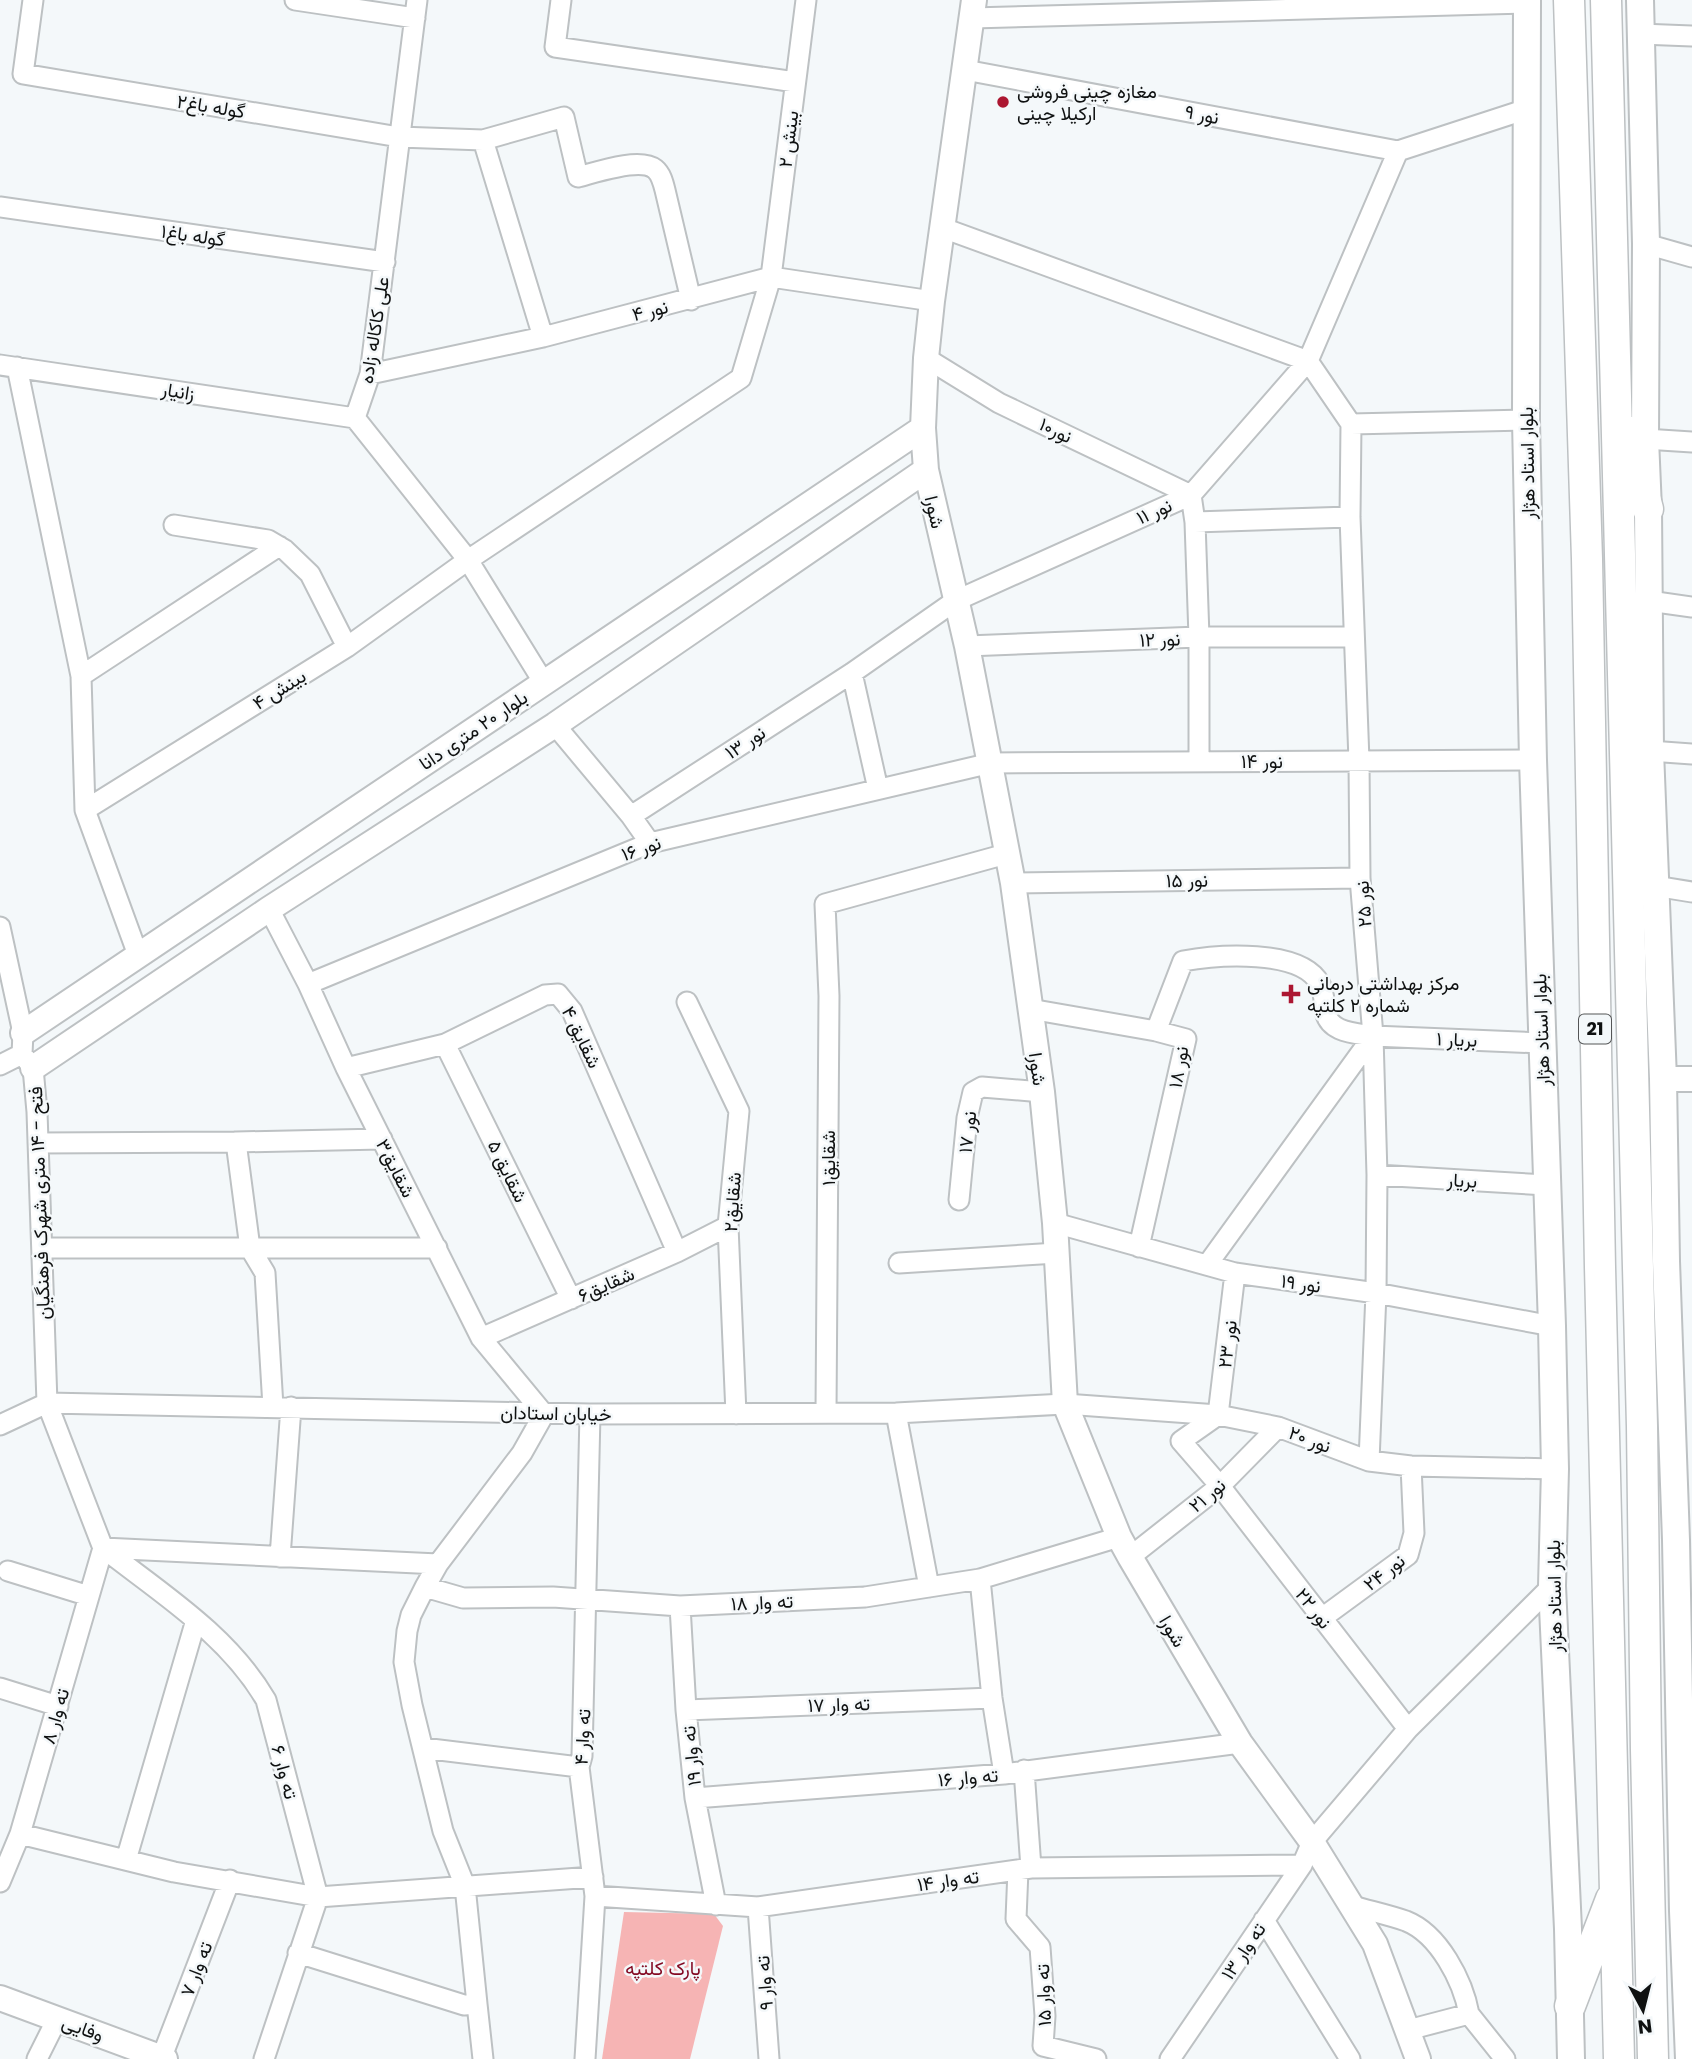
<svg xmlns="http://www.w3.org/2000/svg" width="1692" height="2059" font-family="Poppins,Vazirmatn,sans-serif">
	<rect width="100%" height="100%" fill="#f4f8fa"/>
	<!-- green -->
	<path fill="#f6b4b4" d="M624 1912 714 1914 723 1926 690 2059H602Z"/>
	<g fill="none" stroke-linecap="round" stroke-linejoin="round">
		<defs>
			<path id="minor" d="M33 0 23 74 399 137 483 140 543 337
				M295 0 415 18
				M417 0 370 374 355 418 468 560 544 683
				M561 0 555 47 795 82
				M972 18 1527 3
				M1640 34 1692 36
				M965 70 1398 151
				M483 140 564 117 578 177C597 172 640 157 655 169 661 174 663 182 665 190L691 300
				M0 207 385 262
				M943 228 1308 361
				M1646 244 1692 257
				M926 358 999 403 1191 495 1195 522 1199 637V762
				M1308 361 1351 424 1350 517 1359 761 1360 878 1373 1036 1377 1175 1376 1293 1369 1461
				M0 365 355 418
				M17 367 81 676 85 810 138 955
				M370 374 543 337 771 277 932 301
				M1351 424 1526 420
				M1645 439 1692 442
				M1195 522 1350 517
				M174 525 268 540 285 550 310 574 347 647
				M1649 601 1692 607
				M967 646 1199 637H1353
				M852 673 878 789
				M81 676 279 546
				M555 725 631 816 650 843
				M1650 751 1692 754
				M85 810 347 647 468 560 741 378 771 277 806 0
				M631 816 852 673 955 601 1191 495 1308 361 1398 151 1527 109
				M1013 883 1360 878
				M1655 886 1692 892
				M269 909 308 984 346 1068 481 1338 544 1414 522 1453 438 1564 425 1587 463 1598 553 1597 680 1606 865 1597 980 1579 1119 1537
				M0 927 23 1033 22 1054 33 1068 37 1112 47 1403 103 1548 438 1564
				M308 984 650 843 991 763 1533 760
				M687 1002 739 1111 728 1226 736 1414
				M1030 1009 1156 1031 1186 1039 1139 1247
				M1156 1031 1183 961C1216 955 1301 948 1320 984 1324 991 1324 1002 1325 1010 1328 1033 1355 1033 1373 1036L1541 1043
				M445 1044 571 1299
				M0 1065 22 1054
				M346 1068 445 1044 545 995 558 994 572 1011 677 1252
				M236 1142 250 1248 265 1273 273 1407
				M38 1143 236 1142 382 1139
				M1377 1175 1547 1185
				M959 1200 967 1118 973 1092 982 1087 1042 1092
				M1055 1223 1235 1273 1376 1293 1552 1326
				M42 1248H437
				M899 1263 1057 1253
				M1207 1265 1373 1036
				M1235 1273 1218 1415 1181 1441 1220 1486 1408 1729
				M481 1338 677 1252 728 1226
				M826 1412 829 996 825 904 1006 854
				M896 1413 929 1587
				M0 1425 47 1403 590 1414 896 1413 1065 1404 1218 1415 1278 1427 1369 1461 1411 1466 1555 1469
				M280 1557 291 1407
				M1130 1557 1220 1486 1278 1427
				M8 1571 89 1596
				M980 1579 992 1698 1004 1774
				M680 1606 686 1710 695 1798 716 1905
				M1322 1618 1408 1555 1414 1533 1411 1466
				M0 1688 58 1706
				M686 1710 992 1698
				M423 1748 579 1767
				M1024 1770 1031 1868
				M695 1798 1004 1774 1240 1743
				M20 1834 174 1872 318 1897 593 1877
				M126 1860 196 1620
				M1018 1870 1016 1919 1040 1947 1045 2016 1043 2046 1096 2059
				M0 1882 20 1834 103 1548C162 1594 228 1635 266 1700L318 1897 264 2059
				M595 1896 758 1907 1031 1868 1302 1865
				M1353 1906C1370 1911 1389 1915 1406 1921 1439 1934 1463 1981 1469 2014
				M758 1907 769 2059
				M1264 1920 1350 2059
				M298 1953 464 2005 477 2004 465 1886 443 1831 412 1705 404 1662 407 1631 411 1615 425 1587
				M477 2004 483 2059
				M1408 2030 1469 2014 1505 2059
				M37 2059 57 2019
				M161 2059 230 1880
				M585 2059 595 1896 579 1767 582 1756 590 1414
				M1170 2059 1302 1865 1312 1842 1408 1729 1552 1586"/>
			<path id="tertiary" d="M974 0 932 301 926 358 923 428 926 470 967 646 1013 883 1042 1092 1055 1223 1065 1404 1119 1537 1130 1557 1240 1743 1312 1842 1375 1944 1418 2059
				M23 1033 923 428
				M33 1068 269 909 555 725 926 470
				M1663 1079H1692
				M0 1998 165 2059"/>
			<path id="secondary" d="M1527 0 1526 420 1533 760 1552 1326 1555 1469 1552 1586 1568 1929 1571 2059
				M1640 0 1646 244 1645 439 1648 509 1650 751 1663 1079 1666 1261 1676 1540 1683 1911 1689 2059"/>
			<path id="primary" d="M1569 0 1587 559 1600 1267 1619 2059
				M1606 0 1642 1426 1646 1750 1653 2059
				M1627 431 1648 509
				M1570 2006 1611 1899"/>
		</defs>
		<!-- minor casing -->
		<use href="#minor" stroke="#bdc1c3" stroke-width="23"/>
		<!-- tertiary casing -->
		<use href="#tertiary" stroke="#bdc1c3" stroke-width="28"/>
		<!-- secondary casing -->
		<use href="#secondary" stroke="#bdc1c3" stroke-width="30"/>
		<!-- primary casing -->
		<use href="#primary" stroke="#bdc1c3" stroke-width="33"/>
		<!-- minor -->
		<use href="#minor" stroke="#fff" stroke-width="19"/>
		<!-- tertiary -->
		<use href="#tertiary" stroke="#fff" stroke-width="24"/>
		<!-- secondary -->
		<use href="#secondary" stroke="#fff" stroke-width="26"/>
		<!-- primary -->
		<use href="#primary" stroke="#fff" stroke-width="30"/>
	</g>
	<!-- markers -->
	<g fill="#ac1631" stroke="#f4f8fa" stroke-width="2.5">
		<circle cx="1003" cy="102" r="7"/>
		<path d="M1287.5 983.5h7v7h7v7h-7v7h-7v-7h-7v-7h7z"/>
	</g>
	<g text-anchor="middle" stroke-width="5" stroke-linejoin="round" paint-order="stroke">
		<!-- shield labels -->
		<rect fill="#f4f8fa" stroke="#545657" stroke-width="2" x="1579" y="1014.5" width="32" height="29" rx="5"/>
		<g font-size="18" font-weight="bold" fill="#0f1111">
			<text x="1595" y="1035">21</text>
		</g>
		<!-- poi labels -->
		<g font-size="19" fill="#0f1111" stroke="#f4f8fa" text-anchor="start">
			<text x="1017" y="98">مغازه چینی فروشی<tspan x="1017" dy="22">ارکیلا چینی</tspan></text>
			<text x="1307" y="990">مرکز بهداشتی درمانی<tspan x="1307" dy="22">شماره ۲ کلتپه</tspan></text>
		</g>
		<!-- street labels -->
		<g font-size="19" fill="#0f1111" stroke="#f4f8fa">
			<text transform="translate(211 106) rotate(9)" y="7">گوله باغ۲</text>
			<text transform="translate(1202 114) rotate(11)" y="7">نور ۹</text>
			<text transform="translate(788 139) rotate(-83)" y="7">بینش ۲</text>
			<text transform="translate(193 235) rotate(8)" y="7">گوله باغ۱</text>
			<text transform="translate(650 310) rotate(-14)" y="7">نور ۴</text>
			<text transform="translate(374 330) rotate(-81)" y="7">علی کاکاله زاده</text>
			<text transform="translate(178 391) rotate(9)" y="7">زانیار</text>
			<text transform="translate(1056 430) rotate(26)" y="7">نور۱۰</text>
			<text transform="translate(1527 463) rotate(-91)" y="7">بلوار استاد هژار</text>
			<text transform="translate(1154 511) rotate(-24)" y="7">نور ۱۱</text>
			<text transform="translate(935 512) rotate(77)" y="7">شورا</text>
			<text transform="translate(1160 639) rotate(-2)" y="7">نور ۱۲</text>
			<text transform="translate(279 689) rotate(-32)" y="7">بینش ۴</text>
			<text transform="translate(473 730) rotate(-34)" y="7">بلوار ۲۰ متری دانا</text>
			<text transform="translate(745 742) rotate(-33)" y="7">نور ۱۳</text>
			<text x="1262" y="768">نور ۱۴</text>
			<text transform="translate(641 848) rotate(-19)" y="7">نور ۱۶</text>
			<text transform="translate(1187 880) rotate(-1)" y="7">نور ۱۵</text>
			<text transform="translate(1363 904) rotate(-94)" y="7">نور ۲۵</text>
			<text transform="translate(1541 1030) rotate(-92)" y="7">بلوار استاد هژار</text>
			<text transform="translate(582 1037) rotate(64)" y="7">شقایق ۴</text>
			<text transform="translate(1457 1039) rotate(2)" y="7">بریار ۱</text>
			<text transform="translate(1178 1067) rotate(-80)" y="7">نور ۱۸</text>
			<text transform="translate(1038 1069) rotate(82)" y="7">شورا</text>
			<text transform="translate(967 1132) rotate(-83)" y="7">نور ۱۷</text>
			<text transform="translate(828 1158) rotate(-90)" y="7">شقایق۱</text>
			<text transform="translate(396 1168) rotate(63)" y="7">شقایق۳</text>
			<text transform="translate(508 1171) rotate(64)" y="7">شقایق ۵</text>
			<text transform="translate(1462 1180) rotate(3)" y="7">بریار</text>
			<text transform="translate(732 1202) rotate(-86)" y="7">شقایق۲</text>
			<text transform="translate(39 1203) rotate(-92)" y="7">فتح - ۱۴ متری شهرک فرهنگیان</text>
			<text transform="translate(1301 1283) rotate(8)" y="7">نور ۱۹</text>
			<text transform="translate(606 1284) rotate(-24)" y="7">شقایق۶</text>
			<text transform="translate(1227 1344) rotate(-83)" y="7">نور ۲۳</text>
			<text transform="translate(556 1413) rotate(1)" y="7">خیابان استادان</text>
			<text transform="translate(1310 1439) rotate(21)" y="7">نور ۲۰</text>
			<text transform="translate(1207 1495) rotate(-40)" y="7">نور ۲۱</text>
			<text transform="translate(1384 1572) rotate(-38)" y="7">نور ۲۴</text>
			<text transform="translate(1554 1596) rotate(-91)" y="7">بلوار استاد هژار</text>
			<text transform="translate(762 1602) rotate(-3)" y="7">ته وار ۱۸</text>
			<text transform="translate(1314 1608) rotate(52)" y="7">نور ۲۲</text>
			<text transform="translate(1173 1631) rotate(59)" y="7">شورا</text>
			<text transform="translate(839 1704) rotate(-2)" y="7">ته وار ۱۷</text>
			<text transform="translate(55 1716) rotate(-74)" y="7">ته وار ۸</text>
			<text transform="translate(582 1737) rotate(-87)" y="7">ته وار ۴</text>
			<text transform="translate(691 1756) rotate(-96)" y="7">ته وار ۱۹</text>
			<text transform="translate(285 1772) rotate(75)" y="7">ته وار ۶</text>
			<text transform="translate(968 1777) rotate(-5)" y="7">ته وار ۱۶</text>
			<text transform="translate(948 1880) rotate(-8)" y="7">ته وار ۱۴</text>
			<text transform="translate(1243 1951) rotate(-56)" y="7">ته وار ۱۳</text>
			<text transform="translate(196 1969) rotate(-69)" y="7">ته وار ۷</text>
			<text transform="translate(764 1983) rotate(-94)" y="7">ته وار ۹</text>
			<text transform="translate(1043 1995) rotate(-92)" y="7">ته وار ۱۵</text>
			<text transform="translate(83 2028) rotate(20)" y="7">وفایی</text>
		</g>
		<!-- park labels -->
		<g font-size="19" fill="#830922" stroke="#f4f8fa">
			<text x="663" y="1975">پارک کلتپه</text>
		</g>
	</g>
	<!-- north arrow -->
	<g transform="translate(1643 2010) rotate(173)" stroke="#f4f8fa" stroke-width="5" paint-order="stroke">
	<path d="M0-5L12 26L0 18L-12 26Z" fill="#0f1111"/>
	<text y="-10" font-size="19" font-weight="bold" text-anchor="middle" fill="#0f1111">N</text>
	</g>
</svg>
